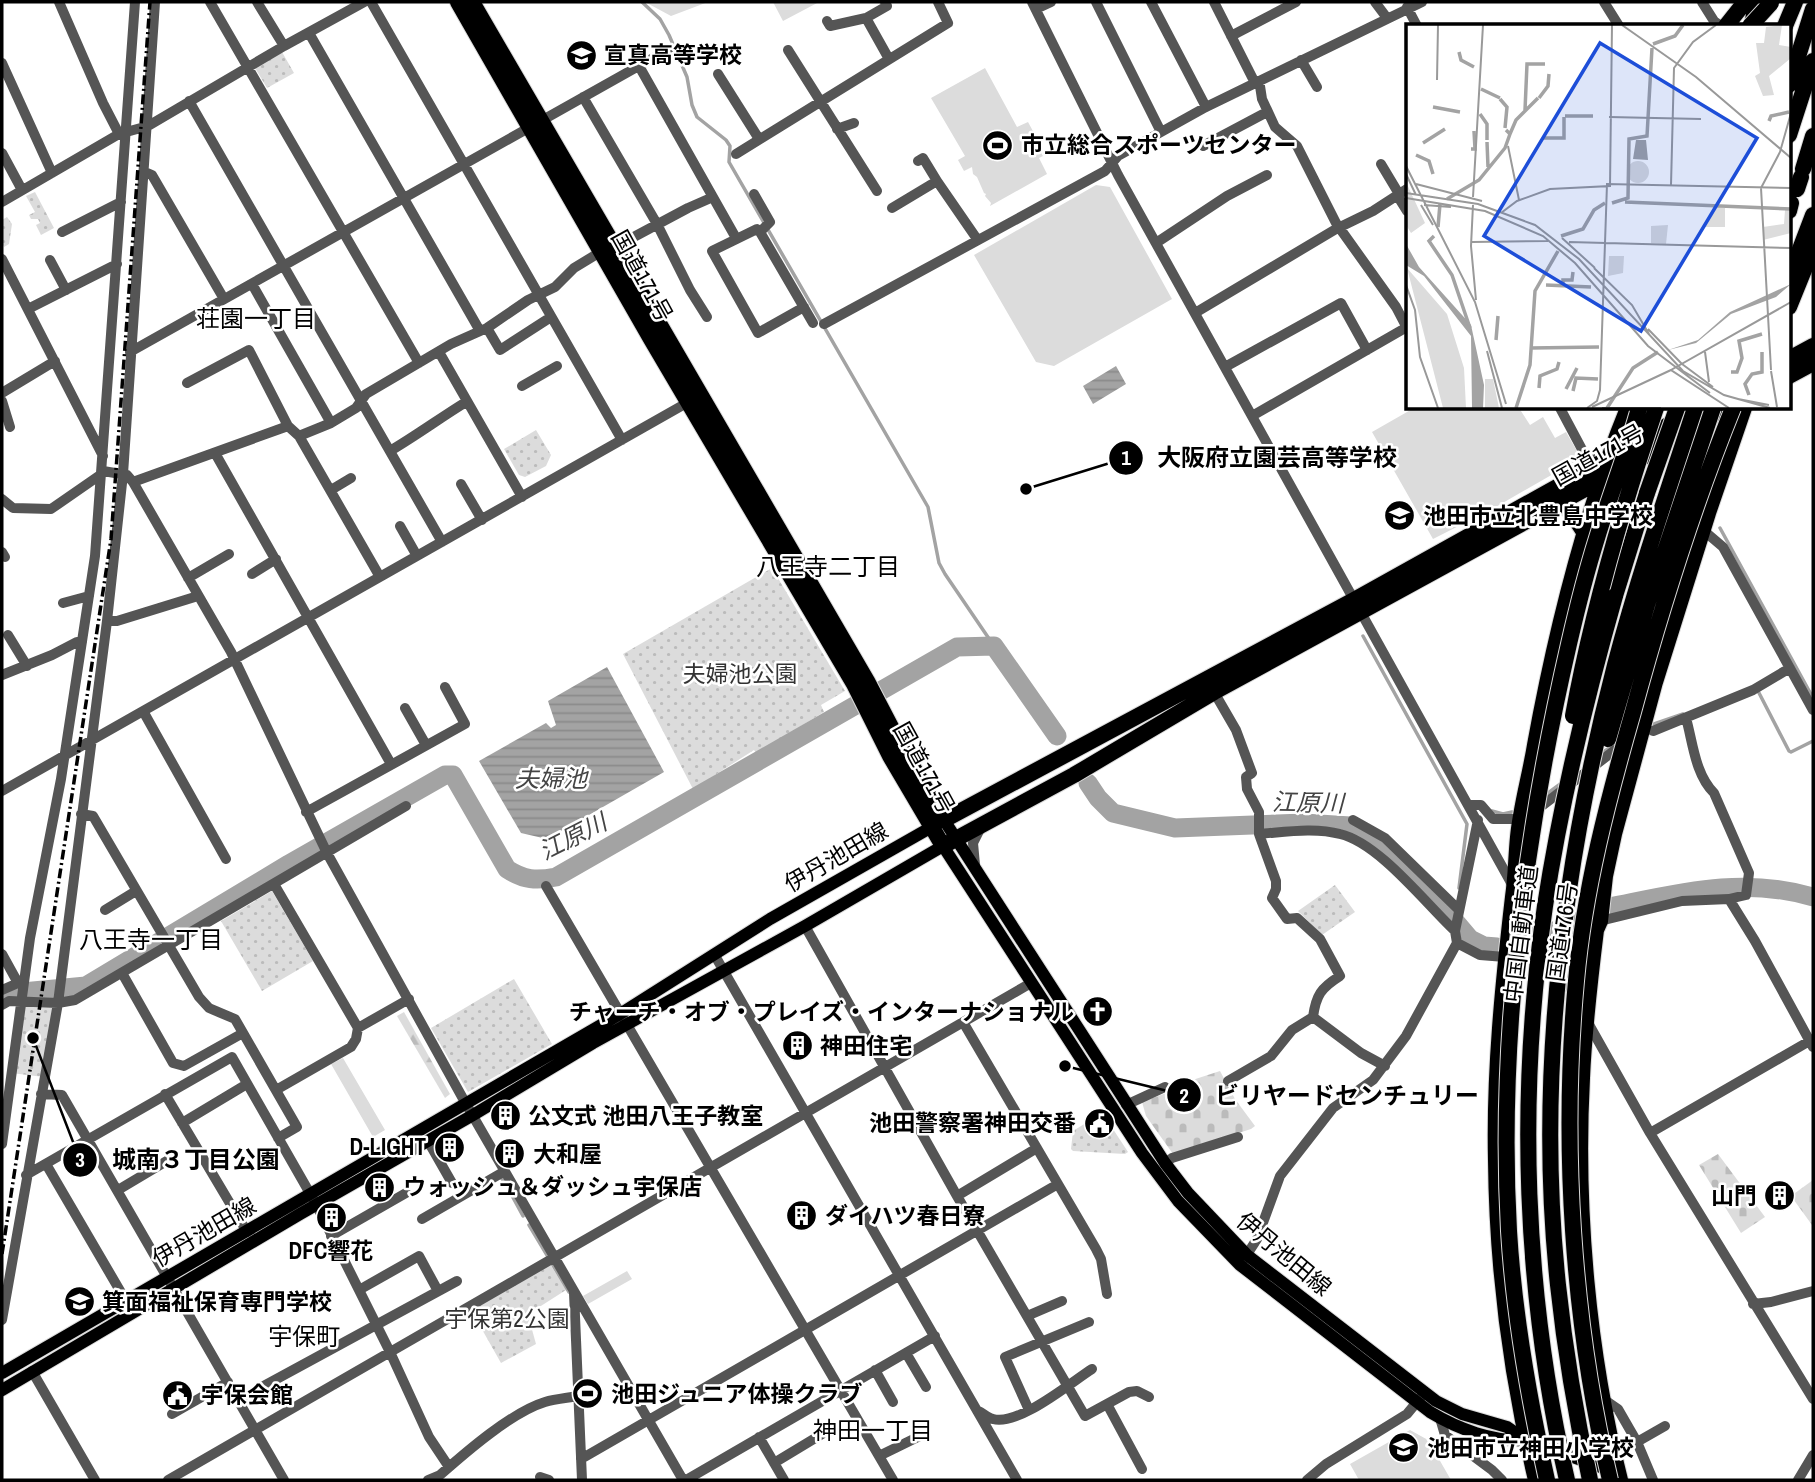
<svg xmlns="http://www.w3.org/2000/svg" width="1815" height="1482" font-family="'Archivo Narrow','Noto Sans JP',sans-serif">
	<defs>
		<pattern id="forest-firs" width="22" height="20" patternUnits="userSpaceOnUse" patternTransform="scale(1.75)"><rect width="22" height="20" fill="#dcdcdc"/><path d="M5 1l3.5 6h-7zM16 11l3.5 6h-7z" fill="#bbb"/></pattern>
		<pattern id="cemetery-stones" width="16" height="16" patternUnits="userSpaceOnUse" patternTransform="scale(1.75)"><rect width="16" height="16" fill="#dcdcdc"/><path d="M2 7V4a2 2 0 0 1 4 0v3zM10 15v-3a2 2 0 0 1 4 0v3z" fill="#bbb"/></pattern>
		<pattern id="park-dots" width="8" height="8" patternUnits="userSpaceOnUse" patternTransform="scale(1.75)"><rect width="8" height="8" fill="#dcdcdc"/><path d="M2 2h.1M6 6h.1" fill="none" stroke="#bbb" stroke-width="1.8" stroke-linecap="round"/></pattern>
		<pattern id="water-rules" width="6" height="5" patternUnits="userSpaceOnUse" patternTransform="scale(1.75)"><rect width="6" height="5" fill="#a3a3a3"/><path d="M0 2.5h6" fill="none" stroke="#8b8b8b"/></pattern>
	</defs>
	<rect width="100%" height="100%" fill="#fff"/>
	<!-- grass -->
	<path fill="#dcdcdc" d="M645 2H708L671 16Z
		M773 2H819L783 21Z
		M985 68 1017 127 1028 122 1034 133 1031 135 1043 156 1039 158 1047 174 990 206 991 203 985 196 986 194 984 193 977 177 973 174 972 167 964 171 958 160 965 156 931 98Z
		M1096 185 1110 187 1172 299 1054 366 1036 362 974 255Z
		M1414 408H1519L1530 425 1543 417 1555 438 1566 432 1581 458 1494 508 1433 539 1372 432Z
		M343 1058 385 1130 373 1137 331 1064Z
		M627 1271 632 1279 588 1304 583 1296Z
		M1410 1430 1428 1440 1451 1480H1359L1350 1464Z"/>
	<!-- forest -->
	<path fill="url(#forest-firs)" d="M404 1012 450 1094 445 1098 397 1016Z"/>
	<!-- cemetery -->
	<path fill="url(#cemetery-stones)" d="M1220 1071 1235 1099 1255 1126 1251 1129 1173 1154 1146 1116 1142 1102 1169 1092 1168 1088Z
		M1718 1154 1765 1217 1741 1233 1699 1165Z
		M1813 1180V1224L1812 1225 1791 1196Z"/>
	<!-- park -->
	<path fill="url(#park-dots)" d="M282 52 294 73 267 88 255 68Z
		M35 192 54 228 41 235 36 225 40 223 38 219H31L29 215 35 212 26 196Z
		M7 217 12 224 9 244 4 247 2 243V220Z
		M536 430 551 455 546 466 525 477 519 475 504 449Z
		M772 568 845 691 821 705 824 712 756 753 754 750 693 789 623 654Z
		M1335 885 1355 912 1322 935 1298 911Z
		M272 891 313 961 262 991 221 921Z
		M514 979 552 1044 468 1092 431 1028Z
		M20 1001 58 1003 44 1077 11 1073Z
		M1089 1121 1098 1135 1111 1126 1128 1152 1125 1154 1073 1151 1071 1149 1073 1131Z
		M550 1264 566 1290 533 1311 531 1326 536 1344 501 1363 471 1310Z"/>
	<!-- water -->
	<path fill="url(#water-rules)" d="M1116 366 1126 384 1093 404 1083 386Z
		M607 667 664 772 547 839 521 833 479 761 546 723 551 728 556 725 548 701Z"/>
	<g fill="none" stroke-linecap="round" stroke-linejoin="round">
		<!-- stream -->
		<path stroke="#a3a3a3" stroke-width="3.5" d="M642 2 660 19 669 35 687 77 692 105 697 117 726 140 730 146 729 162 928 507 939 563 945 574 994 646
			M1720 528 1813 698
			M1363 636 1467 824 1459 888
			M1758 691 1789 751 1791 752 1813 741
			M1654 724 1683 714
			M1600 754 1617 743
			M1544 796 1563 782
			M1492 811 1503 814 1512 812
			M502 1179 506 1186
			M510 1192 523 1216
			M529 1225 569 1292"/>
		<!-- river -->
		<path stroke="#a3a3a3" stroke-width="19" d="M1088 783 1098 798 1113 813 1175 828 1304 823 1350 826 1376 840 1448 913 1470 939 1484 946 1497 947
			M1610 907C1680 893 1742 876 1813 897
			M1513 943 1557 930 1596 914
			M2 998 12 993 86 986 289 864 445 775H453L507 869C524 880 536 881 556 877L957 647 994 646 1057 736"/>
		<defs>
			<path id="major" d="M2 1373 620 1014 770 919 944 820 1165 1163 1188 1193 1247 1255 1436 1401 1462 1414 1507 1427 1526 1440 1612 1471
				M2 1390 300 1214 473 1115 593 1043 805 926 943 846 1142 1153 1178 1201 1240 1265 1430 1412C1458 1429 1493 1442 1526 1440"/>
			<path id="highway" d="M458 2 651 339 854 684 890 756 943 846 1074 775 1214 692 1733 408
				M472 2 867 681 904 752 944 820 1354 600 1679 419
				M1726 26 1745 2
				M1752 26 1756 2
				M1785 26 1795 2
				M1789 85 1813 9
				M1789 135 1813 61
				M1803 169 1813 136
				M1797 189 1801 177
				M1789 211 1791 203
				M1789 278 1813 215
				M1789 307 1813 248
				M1789 359 1813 346
				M1789 376 1813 363
				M1557 504 1571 512 1584 532
				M1615 596 1647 493
				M1536 1480C1511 1376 1497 1267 1496 1160 1494 1072 1503 984 1513 897 1516 877 1516 857 1518 837 1521 806 1530 776 1535 745 1556 630 1584 516 1628 408
				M1620 1480C1588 1353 1575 1210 1582 1078 1584 1029 1590 979 1596 930L1600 921 1605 876 1614 834 1655 682 1708 513 1744 408"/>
		</defs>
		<!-- major casing -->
		<use href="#major" stroke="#dbdbdb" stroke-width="14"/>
		<!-- highway casing -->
		<use href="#highway" stroke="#dbdbdb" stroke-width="18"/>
		<!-- minor -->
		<path stroke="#555" stroke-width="10" d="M59 2 103 103 119 134
			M210 2 419 363
			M257 2 284 46
			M371 2 622 440
			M885 2 887 6 866 18 889 59
			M1032 2 1118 175 1514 888
			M1096 2 1161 132
			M1151 2 1206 107
			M1214 2 1253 79 1260 86 1262 99 1275 127 1297 146 1336 223 1396 307 1407 328
			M1375 2 1387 18
			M1604 2 1619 26
			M1702 2 1714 21 1721 26
			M1407 7 1417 26
			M1036 9 1051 2
			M827 21 830 26 866 18
			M309 33 480 331
			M1231 36 1296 2
			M788 50 877 191
			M1301 60 1317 87
			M2 63 52 173
			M639 66 736 238
			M718 74 759 139
			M583 97 657 224 690 290 707 317
			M189 101 442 542
			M837 129 854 123
			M1203 146 1267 112
			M2 153 22 190
			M736 154 948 23 938 2
			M918 161 923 158 937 181
			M1381 164 1399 194
			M145 172 152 175 224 299
			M754 194 770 222 760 232
			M1397 195 1407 211
			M2 202 119 134 148 126 284 46 364 2
			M892 208 937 181 977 239
			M62 232 121 202
			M1156 243 1227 196 1267 175
			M615 247 688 208 713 197
			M2 259 103 456
			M50 260 66 290
			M252 284 331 423
			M804 307 758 333 712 251 757 229 760 232 813 323
			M28 309 117 264
			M1195 313 1336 229 1373 211 1407 189
			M824 324 1105 171 1118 156 1206 107 1422 2
			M487 328 500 350 551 317
			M130 352 669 49
			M439 352 522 497
			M1225 367 1341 303 1367 350
			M187 383 249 350 288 426 299 436 380 577
			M522 386 557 366
			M2 393 55 361
			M2 401 10 427
			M1560 408 1585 455H1590
			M1252 416 1407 327
			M299 436 331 423 356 408 366 394 451 344 487 328 528 300 555 287 574 268 602 251
			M390 451C417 435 440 418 466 402
			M215 453 391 764
			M103 471 127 475 133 482 231 652 327 853 466 1104 683 1480
			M133 482 288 426
			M461 484 482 520
			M331 490 351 478
			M2 499 13 508 51 509 103 473
			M400 526 417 556
			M1703 530 1723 547 1813 710
			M2 552 5 557
			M252 574 276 559
			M188 578 229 554
			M63 603 89 596
			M107 621H117L198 596
			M8 635 27 666
			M2 675 52 655 77 642H82
			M1214 692 1236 730 1252 773 1246 777 1247 789 1259 812V834L1276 881V889L1272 898 1287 919 1297 918 1320 939 1340 976C1321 988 1316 995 1313 1017
			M405 708 426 745
			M143 711 226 859
			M1686 718C1693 743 1695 774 1714 793L1749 873 1746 895 1729 899 1755 941 1813 1047
			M1653 731 1753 690 1790 668
			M2 791 692 400
			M1470 805H1481L1493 819H1512
			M1543 805 1615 750
			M306 812 465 724 445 687
			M81 814 93 816 199 997 209 1008 235 1019 297 1127 278 1138
			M1353 820 1385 838 1459 910
			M1259 834C1285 832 1315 827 1340 834 1379 843 1426 904 1455 931
			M975 865 973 843 981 827
			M274 884 358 1028
			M546 886 893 1480
			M1523 905 1575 998
			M105 910 136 891
			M1600 921 1682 901 1729 899
			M805 926 957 1196 1085 1416 1129 1392 1137 1391 1149 1397
			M1457 943 1480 955 1505 957
			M2 954 18 983
			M714 954 1017 1480
			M122 973 173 1063 184 1066 243 1033
			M2 990 18 983 22 984
			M2 1005 9 1001 58 1003 75 1000 406 806
			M1587 1021 1650 1133 1813 1399
			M963 1022 1096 1249 1101 1259 1107 1294
			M1228 1081 1271 1056 1292 1030 1313 1017 1361 1053 1385 1066
			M276 1090 351 1047 356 1039 358 1028 409 999
			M41 1094 62 1095 284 1480
			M165 1094 247 1232
			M1126 1105 1165 1087
			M182 1123 247 1084
			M1650 1133 1813 1039
			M428 1141 452 1183
			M2 1144 30 938 61 779 95 556 135 2
			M1165 1163 1172 1158 1238 1137
			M46 1164 126 1301
			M26 1175 232 1057 316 1204 390 1352 429 1437 449 1467
			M118 1190 170 1159
			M957 1196 1037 1148
			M422 1219 505 1171
			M331 1236 406 1193
			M1244 1259 1257 1239 1280 1176 1333 1108 1373 1080 1406 1036 1457 943 1455 931 1478 820
			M359 1290 419 1256 438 1291
			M574 1293 582 1480
			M1753 1304 1771 1302 1813 1291
			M1027 1316 1062 1301
			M2 1320 58 1003 107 621 123 474 155 2
			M906 1353 926 1387
			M875 1370 893 1402
			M32 1371 95 1480
			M1602 1398 1618 1409 1637 1442 1653 1480
			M238 1400 457 1281
			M1107 1404 1142 1469
			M1029 1410 1005 1357 1089 1322
			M978 1411C983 1413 988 1418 993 1419 1019 1426 1070 1383 1092 1369
			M172 1414 228 1382
			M1440 1418 1445 1435 1492 1470 1502 1480
			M759 1437 784 1480
			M1637 1442 1665 1426
			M879 1456 926 1433
			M581 1459 1058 1184
			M774 1463 822 1434
			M540 1477 549 1480
			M168 1480 1031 983
			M428 1480 440 1475C466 1452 512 1412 545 1402 555 1399 567 1398 578 1396
			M686 1480 935 1336
			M1307 1480 1326 1464 1407 1414 1421 1397
			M1798 1480 1813 1455"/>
		<!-- major -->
		<use href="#major" stroke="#000" stroke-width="12"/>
		<!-- highway -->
		<use href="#highway" stroke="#000" stroke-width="16"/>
		<!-- rail -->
		<path stroke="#000" stroke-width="3.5" stroke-dasharray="10 3.5 2 3.5" stroke-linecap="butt" d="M2 1254 111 539 150 2"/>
		<defs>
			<path id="highway-bridge" d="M1750 26 1771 3
				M1647 493 1677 408
				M1573 716C1592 611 1622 509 1656 408
				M1608 739 1647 605 1713 408
				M1547 1480C1529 1399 1514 1314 1509 1231 1498 1035 1525 835 1569 644 1577 609 1586 573 1597 538 1610 495 1627 452 1639 408
				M1567 1480C1524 1293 1517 1097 1545 906 1561 801 1586 698 1615 596
				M1590 1480C1576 1416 1565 1351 1558 1285 1536 1078 1563 865 1615 665 1638 578 1667 493 1695 408
				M1610 1480C1572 1322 1561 1143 1576 981 1584 890 1608 799 1633 712 1661 609 1693 507 1733 408"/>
		</defs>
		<!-- highway-bridge casing -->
		<use href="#highway-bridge" stroke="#dbdbdb" stroke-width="18" stroke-linecap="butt"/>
		<!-- highway-bridge -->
		<use href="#highway-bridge" stroke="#000" stroke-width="16"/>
	</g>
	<!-- icons -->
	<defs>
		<symbol id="school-disc" viewBox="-11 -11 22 22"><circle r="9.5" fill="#000" stroke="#fff"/><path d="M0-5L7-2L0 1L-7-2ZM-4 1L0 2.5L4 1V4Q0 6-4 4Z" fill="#fff"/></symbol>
		<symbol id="stadium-disc" viewBox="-11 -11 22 22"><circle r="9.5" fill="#000" stroke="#fff"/><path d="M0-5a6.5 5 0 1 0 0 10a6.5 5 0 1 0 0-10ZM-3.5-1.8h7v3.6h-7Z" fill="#fff"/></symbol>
		<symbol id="church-disc" viewBox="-11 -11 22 22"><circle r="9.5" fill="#000" stroke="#fff"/><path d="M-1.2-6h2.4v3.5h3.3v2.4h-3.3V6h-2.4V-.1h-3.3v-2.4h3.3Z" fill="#fff"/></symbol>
		<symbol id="building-disc" viewBox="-11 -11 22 22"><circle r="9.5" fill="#000" stroke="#fff"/><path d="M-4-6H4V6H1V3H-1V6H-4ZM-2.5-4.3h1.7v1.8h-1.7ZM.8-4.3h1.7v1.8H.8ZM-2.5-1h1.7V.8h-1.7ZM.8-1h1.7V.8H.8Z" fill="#fff"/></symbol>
		<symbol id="civic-disc" viewBox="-11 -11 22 22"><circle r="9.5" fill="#000" stroke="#fff"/><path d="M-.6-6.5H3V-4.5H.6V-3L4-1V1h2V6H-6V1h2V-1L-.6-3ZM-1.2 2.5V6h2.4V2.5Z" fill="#fff"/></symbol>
		<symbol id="university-disc" viewBox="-11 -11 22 22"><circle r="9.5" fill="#000" stroke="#fff"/><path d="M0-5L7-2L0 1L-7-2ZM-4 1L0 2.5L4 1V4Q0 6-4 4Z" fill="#fff"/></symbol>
	</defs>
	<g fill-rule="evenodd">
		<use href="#school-disc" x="564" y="38" width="35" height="35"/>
		<use href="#stadium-disc" x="980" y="128" width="35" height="35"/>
		<use href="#school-disc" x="1382" y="498" width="35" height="35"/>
		<use href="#church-disc" x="1080" y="994" width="35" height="35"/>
		<use href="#building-disc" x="780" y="1028" width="35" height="35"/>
		<use href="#building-disc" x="488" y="1098" width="35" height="35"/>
		<use href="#civic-disc" x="1082" y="1106" width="35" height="35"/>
		<use href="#building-disc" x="432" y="1130" width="35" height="35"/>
		<use href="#building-disc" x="492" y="1136" width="35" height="35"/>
		<use href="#building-disc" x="362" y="1170" width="35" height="35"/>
		<use href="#building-disc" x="1762" y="1178" width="35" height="35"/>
		<use href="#building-disc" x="784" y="1198" width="35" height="35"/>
		<use href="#building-disc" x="314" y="1200" width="35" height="35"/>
		<use href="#university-disc" x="62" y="1284" width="35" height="35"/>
		<use href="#stadium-disc" x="570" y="1376" width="35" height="35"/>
		<use href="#civic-disc" x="160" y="1378" width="35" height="35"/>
		<use href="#school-disc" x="1386" y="1430" width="35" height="35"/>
	</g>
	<g text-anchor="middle" stroke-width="5" stroke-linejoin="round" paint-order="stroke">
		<!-- poi labels -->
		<g font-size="23" font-weight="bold" fill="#000" stroke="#fff" text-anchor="start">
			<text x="604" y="63">宣真高等学校</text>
			<text x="1021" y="153">市立総合スポーツセンター</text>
			<text x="1423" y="524">池田市立北豊島中学校</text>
			<text x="1074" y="1020" text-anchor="end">チャーチ・オブ・プレイズ・インターナショナル</text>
			<text x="820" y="1054">神田住宅</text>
			<text x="528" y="1124">公文式 池田八王子教室</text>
			<text x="1076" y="1131" text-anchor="end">池田警察署神田交番</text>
			<text x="426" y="1155" text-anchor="end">D-LIGHT</text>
			<text x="533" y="1162">大和屋</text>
			<text x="403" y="1195">ウォッシュ＆ダッシュ宇保店</text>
			<text x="1757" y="1204" text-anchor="end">山門</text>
			<text x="825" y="1224">ダイハツ春日寮</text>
			<text x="331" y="1259" text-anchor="middle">DFC響花</text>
			<text x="102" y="1310">箕面福祉保育専門学校</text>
			<text x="611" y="1402">池田ジュニア体操クラブ</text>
			<text x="201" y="1403">宇保会館</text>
			<text x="1427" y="1456">池田市立神田小学校</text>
		</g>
		<!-- street labels -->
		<g font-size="23" fill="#000" stroke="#fff">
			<text transform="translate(642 276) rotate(61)" y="8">国道171号</text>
			<text transform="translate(1598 455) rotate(-29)" y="8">国道171号</text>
			<text transform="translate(924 768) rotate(61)" y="8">国道171号</text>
			<text transform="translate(836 857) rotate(-30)" y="8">伊丹池田線</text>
			<text transform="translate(1562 932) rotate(-82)" y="8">国道176号</text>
			<text transform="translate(1521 934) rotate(-83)" y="8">中国自動車道</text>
			<text transform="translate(204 1232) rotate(-30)" y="8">伊丹池田線</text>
			<text transform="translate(1284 1254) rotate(40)" y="8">伊丹池田線</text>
		</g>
		<!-- park labels -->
		<g font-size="23" fill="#333" stroke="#fff">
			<text x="740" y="682">夫婦池公園</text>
			<text x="507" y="1327">宇保第2公園</text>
		</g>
		<!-- neighbourhood labels -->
		<g font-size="24" fill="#000" stroke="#fff">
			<text x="256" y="327">荘園一丁目</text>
			<text x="828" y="575">八王寺二丁目</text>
			<text x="151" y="948">八王寺一丁目</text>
			<text x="304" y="1345">宇保町</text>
			<text x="873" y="1439">神田一丁目</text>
		</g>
		<!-- water labels -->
		<g font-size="24" font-style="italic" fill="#444" stroke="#fff">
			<text x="551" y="787">夫婦池</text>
			<text transform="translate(1308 803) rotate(1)" y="8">江原川</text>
			<text transform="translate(573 837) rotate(-27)" y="8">江原川</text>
		</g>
	</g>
	<!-- overview -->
	<g transform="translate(1406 24)">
		<rect width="385" height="385" fill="#fff"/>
		<path d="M310 182 319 184V203H299ZM262 201 260 220 245 219V202ZM203 232H218L217 249 202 252Z" fill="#dcdcdc"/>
		<path d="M376 1 373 21 385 23V34L363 52 368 71 357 72 349 52 354 49 350 19H358L360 3ZM221 148a11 11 0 1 1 22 0a11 11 0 1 1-22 0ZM0 158 19 199 5 209 0 201ZM379 186H385V209L357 216V203L378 200ZM1 244 41 290 58 344 60 384H37ZM79 355H87L93 384H79Z" fill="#dcdcdc"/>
		<path d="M230 116H240L242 136 227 135ZM0 220 13 243 65 301 78 361 77 384H66L65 312 18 252 0 241ZM385 260 370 273 325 290 290 319 262 326 292 316 324 288Z" fill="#a3a3a3"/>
		<path fill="none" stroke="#a3a3a3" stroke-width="3.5" d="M247 20 269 12 277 1M53 28 55 36 68 43M75 65 94 74M133 74 142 62 143 50M94 75 101 83 99 104M27 83 54 88M119 86 121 40H139M74 90 81 100V116M159 92H187M363 97 365 92 383 88M100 106 104 110 110 96 132 74M137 114H158V93M81 118 82 143M17 119 39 105M65 125H69L68 107M10 131 23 137 27 150M41 175 73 156 99 124 104 110M219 178 385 185M206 179 222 174 223 115 241 112 246 24M32 203 34 180M28 212 23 217 46 251 64 304M155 212 177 205 188 186 199 179M157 260V256H166L167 248M140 261 185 263M90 316 92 292M125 324 193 323M325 348H331L336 334 333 317 356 310M133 364 134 352 151 345 153 338M160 365 171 344M167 367 170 354 192 355M343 371 339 360 346 350 356 348V328M110 384 124 341 129 267 152 227M201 384 227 344 252 328"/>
		<path fill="none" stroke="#999" stroke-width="2" d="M216 1 290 53 385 134M31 56 32 1M203 93 295 95M102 122 113 176M0 142 69 278 100 380M0 150 10 171M10 160 76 177M265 161 268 44 287 18 310 1M0 169 72 180 129 201 173 235 277 347 318 371 364 384M67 173 77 1M0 174 79 187 137 212 169 239 242 322 304 369M15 181 27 201M18 181 45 183M67 181 65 222 70 276M95 189 111 177 144 165 204 162 206 1M156 214 189 244M66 218 142 217M163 218 385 224M188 244 226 281 243 310M0 261 9 286 14 333 32 384M242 305 276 340M81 327 96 384M299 328 303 358M276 340 307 363M365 346 355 164 374 128 385 89M365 347 371 383M332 375 363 381M186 383 265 346M181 384 191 377 194 366 201 160 385 164M196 384H255M323 384 265 346 385 278"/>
		<path fill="#1d4ed8" fill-opacity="0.15" stroke="#1d4ed8" stroke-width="3.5" d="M194 19 351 114 235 307 78 212Z"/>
		<rect width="385" height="385" fill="none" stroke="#000" stroke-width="3.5"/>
	</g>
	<!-- callouts -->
	<path fill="none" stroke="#000" stroke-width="2.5" d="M1026 489L1126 458M1065 1066L1184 1095M33 1038L80 1160"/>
	<g fill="#000" stroke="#fff" stroke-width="2.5">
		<circle cx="1026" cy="489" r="7"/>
		<circle cx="1065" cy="1066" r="7"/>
		<circle cx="33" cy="1038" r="7"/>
		<circle cx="1126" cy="458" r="18"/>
		<circle cx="1184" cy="1095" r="18"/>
		<circle cx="80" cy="1160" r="18"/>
	</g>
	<g font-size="21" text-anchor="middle" font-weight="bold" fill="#fff">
		<text x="1126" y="465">1</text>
		<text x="1184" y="1103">2</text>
		<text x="80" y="1167">3</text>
	</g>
	<g font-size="24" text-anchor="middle" font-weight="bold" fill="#000" stroke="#fff" stroke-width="5" stroke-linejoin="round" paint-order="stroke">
		<text x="1277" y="466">大阪府立園芸高等学校</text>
		<text x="1347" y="1104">ビリヤードセンチュリー</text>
		<text x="196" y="1168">城南３丁目公園</text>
	</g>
	<!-- border -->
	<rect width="1815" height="1482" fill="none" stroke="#000000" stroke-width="7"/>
</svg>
